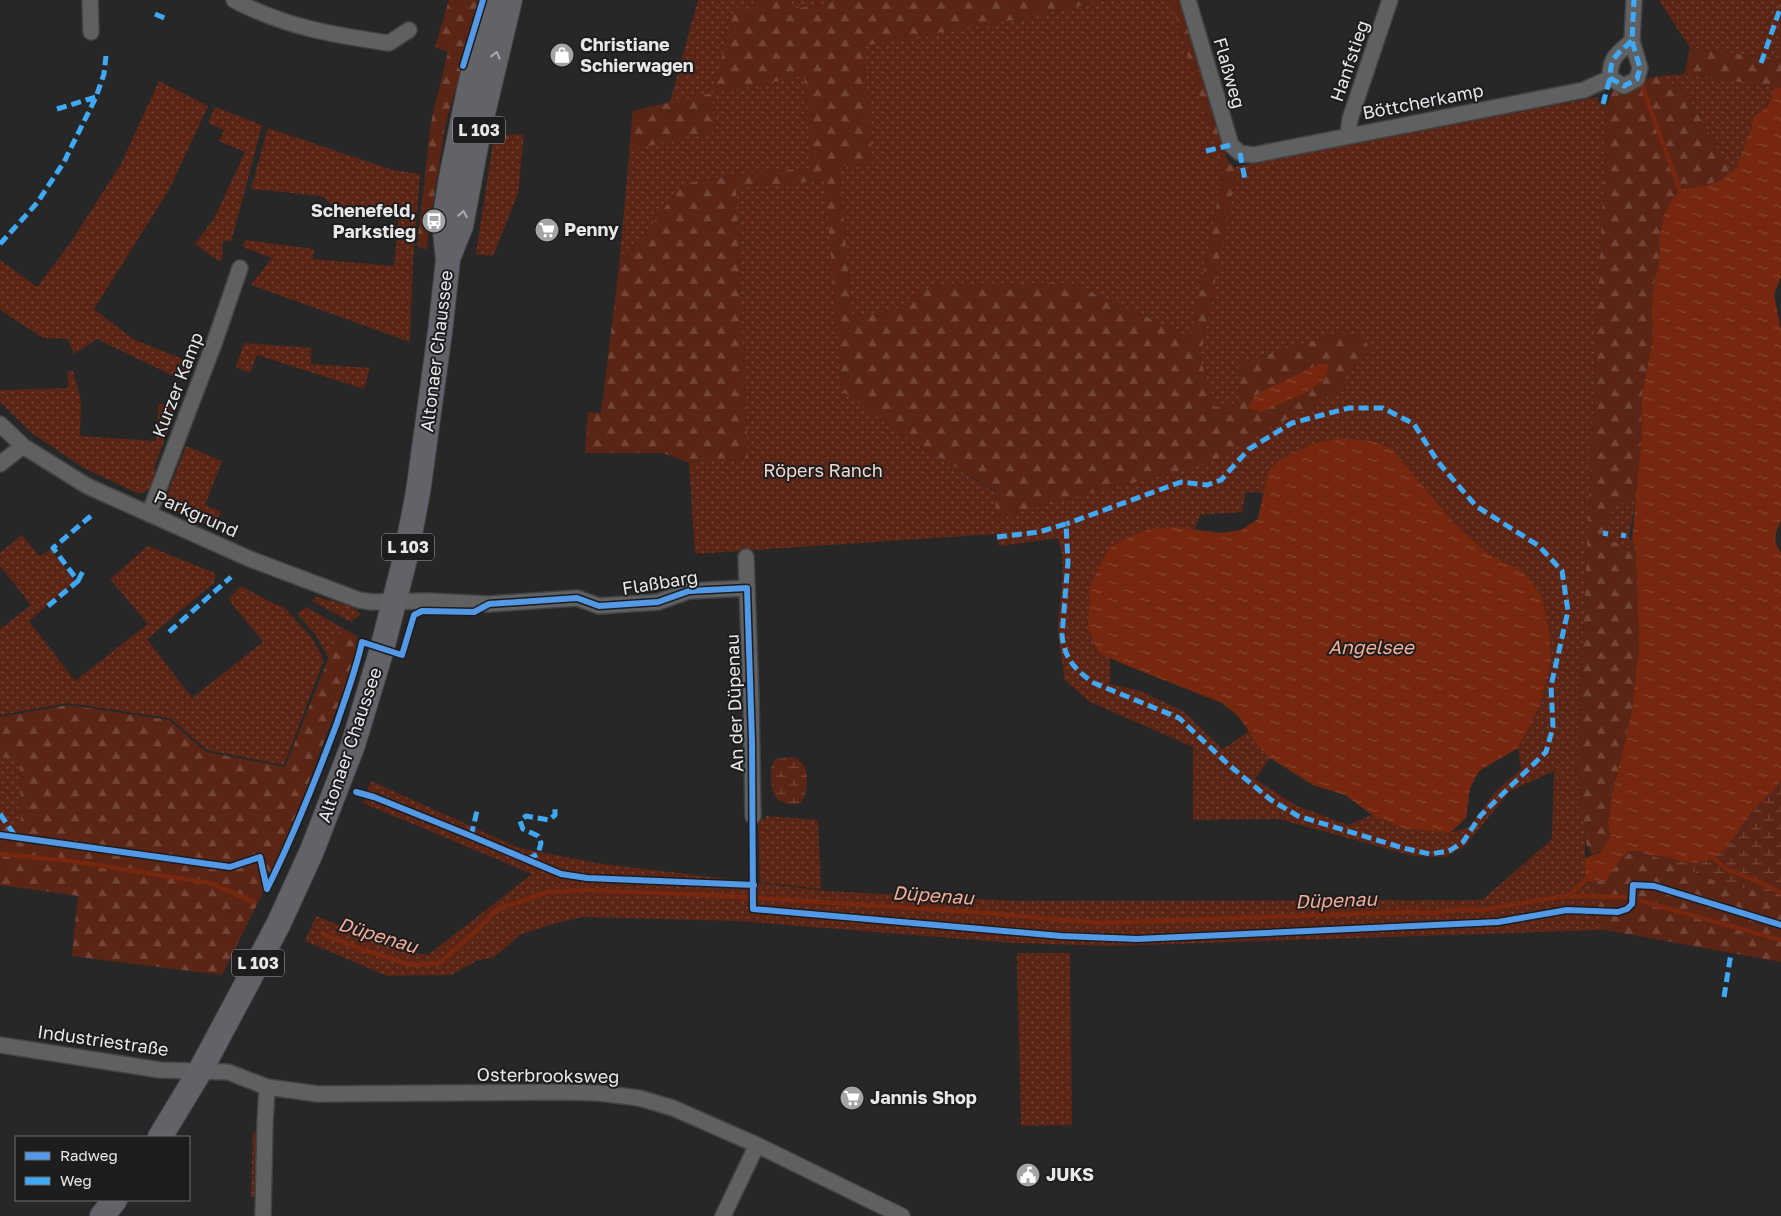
<svg xmlns="http://www.w3.org/2000/svg" width="1781" height="1216" font-family="'Golos Text',sans-serif">
	<defs>
		<pattern id="green-dots" width="8" height="8" patternUnits="userSpaceOnUse" patternTransform="scale(1.25)"><rect width="8" height="8" fill="#5b2516"/><path d="M2 2h.1M6 6h.1" fill="none" stroke="#734538" stroke-width="1.8" stroke-linecap="round"/></pattern>
		<pattern id="forest-firs" width="22" height="20" patternUnits="userSpaceOnUse" patternTransform="scale(1.25)"><rect width="22" height="20" fill="#5b2516"/><path d="M5 1l3.5 6h-7zM16 11l3.5 6h-7z" fill="#734538"/></pattern>
		<pattern id="wetland-marsh" width="20" height="14" patternUnits="userSpaceOnUse" patternTransform="scale(1.25)"><rect width="20" height="14" fill="#5b2516"/><path d="M1 5h8M5 5V1M11 12h8M15 12V8" fill="none" stroke="#734538"/></pattern>
		<pattern id="water-ripples" width="26" height="14" patternUnits="userSpaceOnUse" patternTransform="scale(1.25)"><rect width="26" height="14" fill="#76270e"/><path d="M2 4q2-2 4 0t4 0M15 11q2-2 4 0t4 0" fill="none" stroke="#8a4631"/></pattern>
	</defs>
	<rect width="100%" height="100%" fill="#272728"/>
	<!-- green -->
	<path fill="url(#green-dots)" fill-rule="evenodd" d="M698 0H753V10L735 8 713 93 804 75 812 168 736 174 683 184 619 267 633 111 670 102Z
		M791 0H852L792 9Z
		M1105 0H1171L1223 172 1191 337 1070 283 935 284 895 311 852 315 839 166 873 163 863 46 1030 17Z
		M1659 0H1781V59L1690 48Z
		M1684 74 1775 87 1768 106 1753 117C1751 133 1744 161 1731 173L1685 91 1658 76Z
		M159 81 208 106 170 188 94 309 133 339 185 360 189 367 184 381 97 339 74 354 68 339 43 338 0 310V260L37 287 71 242 121 164Z
		M1597 97 1598 102 1607 106 1577 769 1585 836V875L1589 881 1605 930 1110 946 1015 943 738 921 582 917 552 924 520 935 493 958 478 960 451 975 387 976 305 941 316 916 404 951 428 955 532 874 363 803 371 781 519 848 596 863 826 891 1016 901 1482 900 1552 839 1554 771 1510 791 1465 846 1445 857 1413 856 1279 819 1193 820V747L1088 701 1064 679C1064 662 1058 645 1058 628 1059 599 1068 566 1058 538L999 546 996 534 695 554 689 463 748 458 736 188 826 180 842 391 915 443 995 492 997 518 1344 369 1371 354 1340 332 1238 364V406L1215 407 1200 358 1236 174 1235 167ZM1341 438 1372 441 1392 449 1454 523 1491 556 1522 570 1542 596 1550 638 1551 660 1540 705 1518 748 1521 769 1495 792 1469 827 1450 833 1405 829 1372 815 1348 825 1297 806 1255 779 1270 758 1256 744 1249 731 1223 749 1183 711 1140 691 1110 684V658L1173 527 1194 531 1200 515 1242 512 1246 492 1264 493 1268 472Z
		M215 107 262 125 231 242 223 240 222 258 220 262 195 244 215 217 245 152 219 141 224 130 208 123Z
		M268 128 393 170 420 174 413 261 410 342 251 285 272 258 243 247 245 240 314 249 313 259 394 266 399 214 335 208 322 196 251 189Z
		M524 134 518 193 493 256 476 254 494 136Z
		M244 343 311 348V364L370 368 364 389 257 355 250 373 236 367Z
		M68 371H73L81 400 80 436 156 441 159 403 175 409 155 466C156 478 152 494 137 493L84 468 33 434 0 402V390L68 388Z
		M186 446 222 461 205 505 221 511 214 527 170 509 167 503V495Z
		M1636 498 1629 536 1636 552 1607 538 1610 507Z
		M22 535 40 557 50 549 75 581 29 621 75 681 148 624 110 579 148 546 215 573V582L147 639 192 698 263 642 228 599 241 586 276 605 283 606 311 637 322 656 323 662 284 765 207 750 170 718 68 703 0 715V629L31 605 0 566V553Z
		M316 597 351 606 361 614 351 622 312 601Z
		M306 607 341 627 329 658 315 634 297 614Z
		M0 757 20 759 21 828 0 820Z
		M766 816 818 820 821 889 760 882 758 819H765Z
		M1017 953H1070L1072 1125 1021 1126Z
		M259 1132 258 1197H251L253 1133Z"/>
	<!-- forest -->
	<path fill="url(#forest-firs)" d="M449 0H481L445 126 426 250 417 246 431 122 448 52 435 47Z
		M753 0H791L792 9 852 0H1105L1030 17 863 46 873 163 839 166 852 315 895 311 935 284 1070 283 1191 337 1223 172 1171 0H1179L1228 162 1235 167 1236 174 1200 358 1215 407 1238 406V364L1340 332 1363 336 1372 354 1345 369 1346 386 1209 463 996 518 995 491 915 443 842 391 825 180 736 188 748 458 689 463 663 453H585L588 412 601 413 619 267 683 184 736 174 811 168 804 76 713 93V132L629 150 633 111 713 93 735 7 753 10Z
		M1690 48 1781 59V88L1684 74Z
		M1658 76 1685 91 1731 173 1708 185 1680 190 1664 215 1659 240 1660 260 1654 284 1652 306 1653 338 1642 395 1641 443 1636 498 1610 507 1607 538 1636 552 1639 648 1632 710 1612 797 1608 824 1610 836 1607 843 1600 851 1592 855 1586 843 1577 769 1607 106 1613 88Z
		M341 627 357 636 356 657 280 858 222 975 72 956 78 896 0 885V820L21 827 20 760 0 757V717L68 705 169 720 206 752 285 767Z
		M1636 851 1651 855 1729 886 1781 894V962L1605 930 1589 881H1607C1613 869 1622 854 1636 851Z"/>
	<!-- wetland -->
	<path fill="url(#wetland-marsh)" d="M791 757C794 758 797 758 799 760 810 767 809 796 799 804 791 804 782 804 776 798 771 793 768 765 775 760 779 758 787 758 791 757Z
		M1781 781V894L1729 886 1651 855 1666 856 1687 863H1700L1715 855 1732 842 1754 811Z"/>
	<!-- water -->
	<path fill="url(#water-ripples)" d="M1775 87 1781 88V277L1774 294 1781 330V520C1775 535 1772 539 1781 553V781C1773 791 1764 800 1755 809 1739 828 1729 855 1702 862 1691 865 1682 862 1672 858 1665 856 1657 856 1650 855 1645 854 1640 851 1635 851 1622 852 1612 871 1607 881H1589L1585 875V858L1599 853 1607 843 1610 836 1608 824 1612 797 1632 710 1639 648 1636 552 1632 540 1641 443 1642 395 1653 338 1652 306 1654 284 1660 260 1659 240 1664 215 1671 201 1680 190 1708 185 1720 180 1737 167 1751 130 1753 117 1768 106Z
		M1319 364 1329 365 1325 379 1307 392 1261 412 1248 408 1255 395Z
		M1341 438 1372 441 1392 449 1454 523 1491 556 1522 570 1542 596 1550 638 1551 660 1540 705 1518 748 1479 771 1470 788 1466 818 1450 833 1405 829 1372 815 1345 795 1313 785 1270 758 1256 744 1249 731 1237 715 1222 703 1128 666 1099 653 1088 628 1090 587 1099 567 1110 547 1129 537 1150 529 1173 527 1222 533 1241 530 1258 519 1268 472 1274 465 1281 459 1315 443Z"/>
	<g fill="none" stroke-linecap="round" stroke-linejoin="round">
		<!-- stream -->
		<path stroke="#76270e" stroke-width="4.5" d="M1641 83 1680 190
			M0 854 71 861 210 883 254 902
			M1712 857 1728 870 1753 879 1781 893
			M1569 896 1625 897
			M1641 901 1781 940
			M324 935 364 950 411 965 439 963 472 935 498 909 548 892 585 890 729 896 975 912 1099 923 1406 912 1435 913 1460 909 1483 910 1538 900 1568 896 1587 879"/>
		<defs>
			<path id="minor" d="M90 0 91 32
				M234 0C285 27 333 35 389 43L409 30
				M1188 0 1231 145 1240 153 1253 155 1584 90 1610 78
				M1632 41C1617 54 1610 57 1610 78L1624 86 1637 79 1640 68 1632 41 1634 0
				M1348 135 1350 119 1390 0
				M0 424 23 446 87 486 250 559 359 600 372 602 428 601 489 604 577 598 599 606 658 602 689 591 747 588
				M0 464 23 446
				M149 514 215 341 240 268
				M746 557 751 700 753 816
				M0 1045 160 1070 228 1072 267 1087 318 1094 560 1092 599 1093 639 1098 673 1108 757 1145 902 1216
				M263 1216 265 1124 267 1087
				M723 1216 757 1145"/>
			<path id="primary" d="M449 256 461 226 479 130 510 0
				M160 1137 200 1071 278 925 311 853 353 745 382 649 406 555 418 492 440 332 448 260 444 222 451 178 470 85 492 0
				M102 1216 115 1200"/>
		</defs>
		<!-- minor casing -->
		<use href="#minor" stroke="#434344" stroke-width="18"/>
		<!-- primary casing -->
		<use href="#primary" stroke="#434344" stroke-width="26"/>
		<!-- minor -->
		<use href="#minor" stroke="#5f6061" stroke-width="15"/>
		<!-- primary -->
		<use href="#primary" stroke="#626369" stroke-width="24"/>
		<!-- quiet -->
		<path stroke="#3fa9f5" stroke-width="5" stroke-dasharray="10 5" stroke-linecap="butt" d="M155 14 167 19
			M1632 41C1617 54 1610 57 1610 78L1624 86 1637 79 1640 68 1632 41 1634 0
			M1761 63 1781 6
			M1603 104 1610 78
			M57 109 96 97
			M1206 151 1231 145
			M1240 153 1245 180
			M0 244 37 203 64 162 96 97 104 74 106 56
			M1603 533 1608 534
			M1621 535 1626 536
			M997 537 1039 532 1066 524 1068 562 1062 635C1064 658 1075 670 1094 683L1179 718 1230 766 1271 800 1298 816 1403 848 1430 854 1449 851 1463 842 1481 815 1546 752 1553 727 1551 686 1568 611 1562 571 1539 546 1476 506 1438 462 1414 424 1383 408H1349L1292 423 1249 449 1221 480 1207 485 1181 482 1066 524
			M78 581 84 569
			M48 606 78 581 53 548 92 515
			M169 632 231 577
			M0 814 16 837
			M471 836 477 811
			M528 859 538 854 541 843 538 836 523 829 520 821 526 816 549 820 555 815V809
			M1724 997 1731 953"/>
		<defs>
			<path id="cycleway" d="M463 66 483 0
				M356 792 374 797 471 836 561 874 587 878 754 885
				M0 835 230 867 260 857 267 889
				M267 889C294 835 316 779 337 723 346 696 356 670 362 642L402 655 414 615 422 611 474 612 489 604 577 598 599 606 658 602 689 591 747 588 752 741 753 909 1061 936 1137 939 1498 922 1567 910 1618 912 1627 909 1632 904 1633 885 1654 886 1781 925"/>
		</defs>
		<!-- cycleway casing -->
		<use href="#cycleway" stroke="#1c1d1f" stroke-width="9"/>
		<!-- cycleway -->
		<use href="#cycleway" stroke="#5399e6" stroke-width="6"/>
	</g>
	<!-- one-way arrows -->
	<defs><path id="oneway-chevron" d="M-2-3.5L2.5 0L-2 3.5" fill="none" stroke-width="1.6" stroke-linecap="round" stroke-linejoin="round" transform="scale(1.25)"/></defs>
	<g stroke="#acacb0">
		<use href="#oneway-chevron" transform="translate(496 55) rotate(-76)"/>
		<use href="#oneway-chevron" transform="translate(463 214) rotate(-80)"/>
	</g>
	<!-- icons -->
	<defs>
		<symbol id="shop-disc" viewBox="-11 -11 22 22"><circle r="9.5" fill="#a4a4a6" stroke="#1c1d1f"/><path d="M-5-2.5h2.3a2.7 3.5 0 0 1 5.4 0H5L5.5 6h-11ZM-1.5-2.5h3a1.5 2.3 0 0 0-3 0Z" fill="#fff"/></symbol>
		<symbol id="bus-disc" viewBox="-11 -11 22 22"><circle r="9.5" fill="#a4a4a6" stroke="#1c1d1f"/><path d="M-5-6H5V4H4V6H2V4H-2V6H-4V4H-5ZM-3.5-4V0h7V-4ZM-3.5 1.2v1.5H-2V1.2ZM2 1.2v1.5H3.5V1.2Z" fill="#fff"/></symbol>
		<symbol id="supermarket-disc" viewBox="-11 -11 22 22"><circle r="9.5" fill="#a4a4a6" stroke="#1c1d1f"/><path d="M-6-5.5h2.5l.6 2H6L4.5 2H-2.5L-4.4-4H-6ZM-1.5 3.2a1.3 1.3 0 1 0 .1 0ZM3 3.2a1.3 1.3 0 1 0 .1 0Z" fill="#fff"/></symbol>
		<symbol id="civic-disc" viewBox="-11 -11 22 22"><circle r="9.5" fill="#a4a4a6" stroke="#1c1d1f"/><path d="M-.6-6.5H3V-4.5H.6V-3L4-1V1h2V6H-6V1h2V-1L-.6-3ZM-1.2 2.5V6h2.4V2.5Z" fill="#fff"/></symbol>
	</defs>
	<g fill-rule="evenodd">
		<use href="#shop-disc" x="548" y="41" width="28" height="28"/>
		<use href="#bus-disc" x="420" y="207" width="28" height="28"/>
		<use href="#supermarket-disc" x="533" y="216" width="28" height="28"/>
		<use href="#supermarket-disc" x="838" y="1084" width="28" height="28"/>
		<use href="#civic-disc" x="1014" y="1161" width="28" height="28"/>
	</g>
	<g text-anchor="middle" stroke-width="4" stroke-linejoin="round" paint-order="stroke">
		<!-- shield labels -->
		<g fill="#1c1d1f" stroke="#ababad" stroke-width="1">
			<rect x="453" y="116.5" width="52" height="27" rx="4"/>
			<rect x="382" y="533.5" width="52" height="27" rx="4"/>
			<rect x="232" y="949.5" width="52" height="27" rx="4"/>
		</g>
		<g font-size="16" font-weight="bold" fill="#e8e8ea">
			<text x="479" y="136">L 103</text>
			<text x="408" y="553">L 103</text>
			<text x="258" y="969">L 103</text>
		</g>
		<!-- poi labels -->
		<g font-size="18" font-weight="bold" fill="#e8e8ea" stroke="#1c1d1f" text-anchor="start">
			<text x="580" y="51">Christiane<tspan x="580" dy="21">Schierwagen</tspan></text>
			<text x="416" y="217" text-anchor="end">Schenefeld,<tspan x="416" dy="21">Parkstieg</tspan></text>
			<text x="564" y="236">Penny</text>
			<text x="870" y="1104">Jannis Shop</text>
			<text x="1046" y="1181">JUKS</text>
		</g>
		<!-- street labels -->
		<g font-size="18" fill="#e8e8ea" stroke="#1c1d1f">
			<text transform="translate(1350 61) rotate(-71)" y="6">Hanfstieg</text>
			<text transform="translate(1229 73) rotate(74)" y="6">Flaßweg</text>
			<text transform="translate(1423 102) rotate(-11)" y="6">Böttcherkamp</text>
			<text transform="translate(437 351) rotate(-83)" y="6">Altonaer Chaussee</text>
			<text transform="translate(178 385) rotate(-69)" y="6">Kurzer Kamp</text>
			<text transform="translate(196 514) rotate(24)" y="6">Parkgrund</text>
			<text transform="translate(660 583) rotate(-9)" y="6">Flaßbarg</text>
			<text transform="translate(735 703) rotate(-92)" y="6">An der Düpenau</text>
			<text transform="translate(350 745) rotate(-71)" y="6">Altonaer Chaussee</text>
			<text transform="translate(103 1041) rotate(8)" y="6">Industriestraße</text>
			<text transform="translate(548 1076) rotate(1)" y="6">Osterbrooksweg</text>
		</g>
		<!-- park labels -->
		<g font-size="18" fill="#f1d7cf" stroke="#1c1d1f">
			<text x="823" y="477">Röpers Ranch</text>
		</g>
		<!-- water labels -->
		<g font-size="19" font-style="italic" fill="#f5ab95" stroke="#1c1d1f">
			<text x="1371" y="654">Angelsee</text>
			<text transform="translate(933 895) rotate(4)" y="7">Düpenau</text>
			<text transform="translate(1336 900) rotate(-2)" y="7">Düpenau</text>
			<text transform="translate(378 935) rotate(17)" y="7">Düpenau</text>
		</g>
	</g>
	<!-- legend -->
	<rect x="15" y="1136" width="175" height="65" fill="#1c1d1f" stroke="#6e6e70"/>
	<rect x="25" y="1152" width="25" height="8" fill="#5399e6" stroke="#6e6e70"/>
	<text x="60" y="1161" font-size="15" fill="#e8e8ea">Radweg</text>
	<rect x="25" y="1177" width="25" height="8" fill="#3fa9f5" stroke="#6e6e70"/>
	<text x="60" y="1186" font-size="15" fill="#e8e8ea">Weg</text>
</svg>
